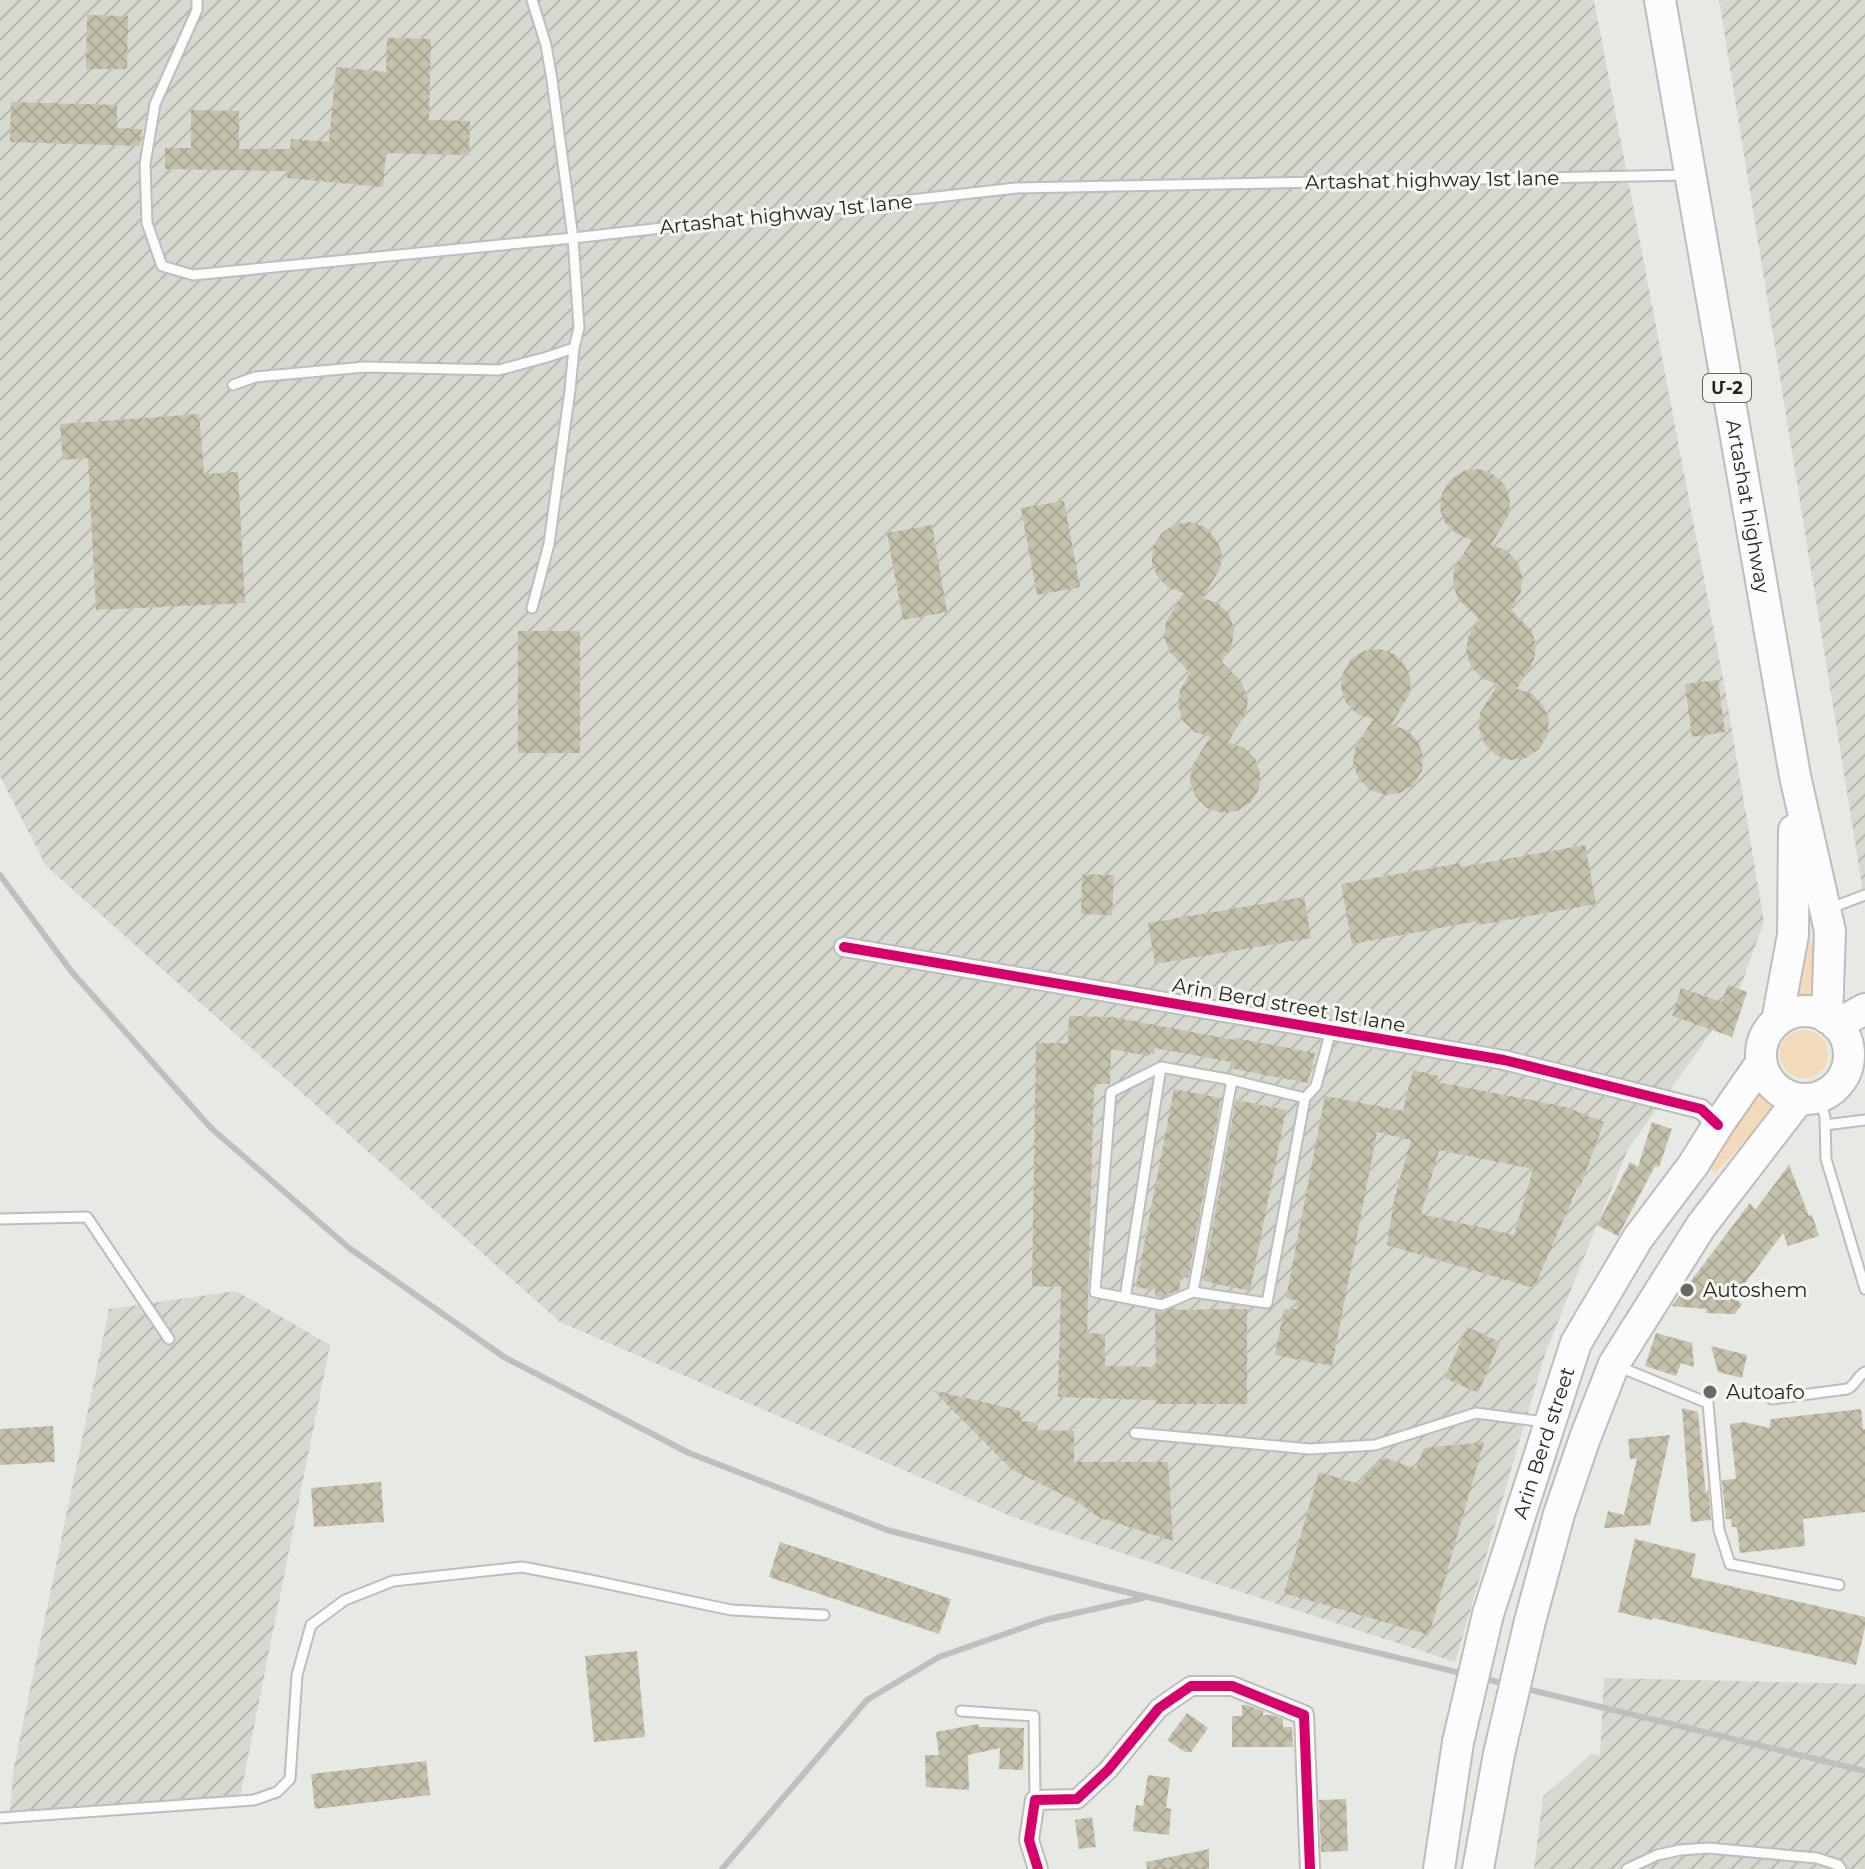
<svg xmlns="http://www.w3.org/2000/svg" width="1865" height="1869" font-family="Montserrat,'Noto Sans Armenian',sans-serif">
	<defs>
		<pattern id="industrial-furrows" width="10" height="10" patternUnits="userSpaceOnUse" patternTransform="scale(2)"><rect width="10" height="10" fill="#d7d9d0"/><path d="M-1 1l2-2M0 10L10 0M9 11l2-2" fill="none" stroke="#b8bab2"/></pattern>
		<pattern id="building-cross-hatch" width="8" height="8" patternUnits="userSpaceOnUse" patternTransform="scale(2)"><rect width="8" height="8" fill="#c6c1ac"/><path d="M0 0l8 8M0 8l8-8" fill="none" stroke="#aaa694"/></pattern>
	</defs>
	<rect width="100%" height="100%" fill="#e7e9e4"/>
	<!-- industrial -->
	<path fill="url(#industrial-furrows)" d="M0 0H1594L1725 689 1764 922 1737 996 1628 1149 1597 1225 1545 1354 1455 1662 1015 1518 560 1322 46 866 0 776Z
		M1719 0H1865V904Z
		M236 1291 330 1345 240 1797 10 1814 13 1772 109 1309Z
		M1604 1678 1865 1684V1869H1534L1543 1797 1591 1754 1600 1756Z"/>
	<!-- green -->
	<path fill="#f3daba" d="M1820 941V996L1792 997 1800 943Z
		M1780 1054a24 24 0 1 1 48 0a24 24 0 1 1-48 0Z
		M1755 1090 1764 1100 1776 1108 1715 1173 1707 1167Z"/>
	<!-- building -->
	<path fill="url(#building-cross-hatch)" fill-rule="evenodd" d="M87 15 128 16 127 69H86Z
		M387 38 431 39 429 120 470 121 469 155 386 153 383 187 287 178 288 171 165 169V148H191V110L239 111V149H290L291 139 329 142 336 67 386 72Z
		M11 102 117 105V128L142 129 140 146 10 142Z
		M199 414 204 474 238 472 245 603 96 610 88 458 63 460 60 424Z
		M1479 469 1493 474 1505 485 1510 500 1508 516 1491 545 1506 550 1517 561 1522 576 1521 592 1510 609 1531 630 1536 644 1534 660 1517 689 1532 694 1543 705 1549 720 1547 736 1539 749 1526 758 1510 760 1495 755 1484 743 1479 729 1480 713 1498 684 1483 679 1472 668 1466 653 1468 637 1479 619 1458 599 1453 584 1454 569 1472 540 1457 534 1445 523 1440 509 1442 493 1450 480 1463 471Z
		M1064 501 1080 587 1037 595 1021 508Z
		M1190 522 1205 527 1216 539 1222 553 1220 569 1202 598 1218 603 1229 614 1234 629 1232 645 1222 662 1242 683 1248 698 1246 713 1228 742 1244 748 1255 759 1260 773 1259 789 1251 802 1237 811 1222 813 1207 808 1196 797 1190 782 1192 766 1210 737 1195 732 1183 721 1178 706 1180 690 1190 673 1170 652 1164 637 1166 622 1184 593 1168 588 1157 576 1152 562 1153 546 1162 533 1175 524Z
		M932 525 947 612 903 620 887 533Z
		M518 631H580V753H518Z
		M1380 649 1394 654 1405 665 1411 680 1409 695 1391 725 1407 730 1418 741 1423 756 1422 771 1413 785 1400 793 1385 795 1370 790 1359 779 1353 764 1355 748 1373 719 1357 714 1346 703 1341 688 1343 673 1351 659 1364 651Z
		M1718 680 1725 732 1692 737 1685 684Z
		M1585 845 1596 904 1479 925 1478 921 1352 944 1341 884 1460 863 1461 867Z
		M1082 874 1114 875 1112 915 1081 914Z
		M1304 897 1311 938 1155 964 1148 923Z
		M1728 985 1747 992 1732 1037 1672 1016 1681 988 1722 1002Z
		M1069 1016 1112 1017 1235 1040V1038L1315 1053 1308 1083 1229 1068 1231 1062 1155 1048 1154 1054 1150 1053 1149 1056 1111 1049 1110 1084H1094L1087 1333 1105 1334V1366L1156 1367 1155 1311 1164 1312 1176 1307 1175 1310 1247 1309V1404H1156V1400L1058 1397 1061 1287 1032 1286 1036 1043H1068Z
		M1413 1070 1438 1076 1437 1082 1566 1107 1604 1122 1580 1187 1578 1186 1534 1288 1387 1245 1394 1200 1411 1140 1377 1132 1332 1366 1275 1355 1284 1309H1297L1298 1301 1286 1298 1325 1096 1403 1111ZM1439 1150 1533 1169 1514 1235 1421 1214Z
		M1174 1089 1221 1098 1188 1278 1181 1277 1179 1290 1161 1297 1155 1296V1290L1136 1287Z
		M1236 1100 1286 1110 1250 1291 1203 1281Z
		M1652 1122 1672 1129 1659 1167 1655 1166 1618 1236 1597 1225 1630 1162 1638 1167Z
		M1789 1165 1809 1216 1812 1215 1819 1236 1788 1246 1783 1233 1734 1298 1742 1304 1735 1314 1705 1313 1707 1309 1672 1306 1750 1203 1755 1210Z
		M1467 1327 1500 1342 1478 1393 1445 1378Z
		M1656 1333 1692 1343 1694 1367 1681 1363 1676 1376 1645 1366Z
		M1711 1346 1747 1355 1742 1378 1718 1372Z
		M933 1390 1020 1411 1021 1421 1038 1423 1037 1430 1074 1431V1462H1168L1173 1541 1098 1517 1079 1503 1011 1469Z
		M1682 1408 1698 1412 1706 1496 1708 1487 1711 1520 1691 1522Z
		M1861 1409 1863 1429H1865V1512L1803 1519 1805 1546 1740 1553 1737 1527H1732L1731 1519H1726L1722 1480 1736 1479 1730 1424 1744 1422 1769 1428 1771 1419Z
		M53 1426 55 1462 0 1465V1429Z
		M1670 1435 1650 1525 1604 1528 1608 1511 1624 1515 1637 1458 1630 1459 1628 1439Z
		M1484 1442 1429 1635 1284 1593 1319 1472 1359 1484 1383 1457 1416 1469 1424 1448Z
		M381 1482 384 1522 314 1527 311 1488Z
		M1635 1539 1696 1554 1691 1577 1865 1617V1628L1856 1665 1653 1618 1652 1620 1618 1612Z
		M780 1542 951 1599 939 1634 769 1577Z
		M637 1651 645 1737 594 1742 585 1656Z
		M1242 1705H1247L1263 1711V1715H1272L1283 1719V1727H1292L1293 1747H1232V1716H1242Z
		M1187 1713 1208 1728 1191 1752H1185L1167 1740Z
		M978 1724 979 1727 1024 1728 1023 1770 999 1769 1000 1748 968 1755 969 1790 926 1787 925 1755H939L936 1732Z
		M426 1761 430 1795 315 1809 311 1774Z
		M1148 1775 1170 1778 1166 1808 1171 1809 1169 1835 1133 1831 1136 1805 1143 1806Z
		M1346 1799 1348 1851 1321 1852 1319 1800Z
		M1092 1817 1096 1847 1079 1849 1075 1820Z
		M1209 1849V1869H1147L1146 1862Z"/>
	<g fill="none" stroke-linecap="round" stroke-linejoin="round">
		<defs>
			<path id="service" d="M197 0V10L155 104 145 164 147 223 162 266 193 275 573 238 1016 188 1687 175
				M233 385 255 377 365 367 499 370 547 357 574 348 579 328 573 238 552 80 546 45 532 0
				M532 608 549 544 570 390 574 348
				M1828 909 1865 895
				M1161 1067 1111 1092 1095 1292 1162 1305 1193 1292 1267 1303 1305 1098 1316 1086 1331 1030
				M1819 1097 1825 1117 1826 1159 1865 1289
				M1825 1125 1865 1120
				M0 1219 87 1217 169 1339
				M1193 1292 1232 1080
				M1125 1298 1161 1067 1232 1080 1305 1098
				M1617 1366 1708 1403 1719 1530 1730 1564 1839 1585
				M1772 1399 1847 1389C1856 1385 1857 1376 1865 1372
				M1135 1433 1310 1449 1375 1445 1476 1413 1545 1422
				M961 1711 1034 1716 1035 1800
				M0 1818 254 1800 277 1792 290 1779 297 1675 311 1625 345 1600 393 1581 522 1567 590 1580 731 1610 824 1615
				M1627 1869 1657 1855 1680 1850 1708 1848 1817 1858 1838 1865 1841 1869"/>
			<path id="minor" d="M844 947 1504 1060 1701 1109 1718 1125
				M1038 1869 1029 1840 1035 1800 1077 1799 1108 1770 1159 1708 1191 1686H1232L1304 1715 1310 1869"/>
			<g id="primary">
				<path id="s1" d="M1660 0 1795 776 1830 931 1827 1018"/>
				<circle cx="1805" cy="1055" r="44"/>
				<path d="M1777 1021 1793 935 1794 830"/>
				<path d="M1836 1025 1865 1009"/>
				<path id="s2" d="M1488 1614 1576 1343 1638 1238 1693 1165 1718 1125 1761 1063"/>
				<path d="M1530 1621 1559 1514 1585 1438 1614 1364 1701 1226 1799 1099"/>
				<path d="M1439 1869 1458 1742"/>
				<path d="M1478 1869 1499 1754"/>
			</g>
		</defs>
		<!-- service casing -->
		<use href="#service" stroke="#bdbebb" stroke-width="13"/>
		<!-- minor casing -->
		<use href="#minor" stroke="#bdbebb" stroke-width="22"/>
		<!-- primary casing -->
		<use href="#primary" stroke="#bdbebb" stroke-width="34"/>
		<!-- service -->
		<use href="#service" stroke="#fbfcfb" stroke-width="9"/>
		<!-- minor -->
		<use href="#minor" stroke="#fbfcfb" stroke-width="18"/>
		<!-- primary -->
		<use href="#primary" stroke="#fbfcfb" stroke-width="30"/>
		<!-- rail -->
		<path stroke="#bfbfbe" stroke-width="6" d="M0 875 71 971 211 1128 349 1248 504 1357 689 1453 887 1530 1110 1588 1865 1771
			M722 1869 867 1700 939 1657 1045 1620 1143 1598"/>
		<defs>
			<path id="primary-bridge" d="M1458 1742 1488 1614
				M1499 1754 1530 1621"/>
		</defs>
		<!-- primary-bridge casing -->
		<use href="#primary-bridge" stroke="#bdbebb" stroke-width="34" stroke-linecap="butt"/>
		<!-- primary-bridge -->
		<use href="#primary-bridge" stroke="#fbfcfb" stroke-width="30"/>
		<defs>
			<path id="cycleway" d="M844 947 1504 1060 1701 1109 1718 1125
				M1038 1869 1029 1840 1035 1800 1077 1799 1108 1770 1159 1708 1191 1686H1232L1304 1715 1310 1869"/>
		</defs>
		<!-- cycleway casing -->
		<use href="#cycleway" stroke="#f5f7f0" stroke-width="15"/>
		<!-- cycleway -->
		<use href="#cycleway" stroke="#d6006c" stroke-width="10"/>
	</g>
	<!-- markers -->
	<g fill="#696a67" stroke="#f5f7f0" stroke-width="3">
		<circle cx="1687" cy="1290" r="8"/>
		<circle cx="1710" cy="1392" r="8"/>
	</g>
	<g text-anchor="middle" stroke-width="6" stroke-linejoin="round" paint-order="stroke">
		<!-- shield labels -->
		<rect fill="#f5f7f0" stroke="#636460" stroke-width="2" x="1703" y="374" width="48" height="28" rx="6"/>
		<g font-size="18" font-weight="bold" fill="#252523">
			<text x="1727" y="394">Մ-2</text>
		</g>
		<!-- street labels -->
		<g font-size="20" fill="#252523" stroke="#f5f7f0">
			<text transform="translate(1432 180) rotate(-1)" y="7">Artashat highway 1st lane</text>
			<text transform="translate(786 214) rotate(-6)" y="7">Artashat highway 1st lane</text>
			<text dy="7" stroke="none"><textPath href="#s1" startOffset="514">Artashat highway</textPath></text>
			<text transform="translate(1289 1005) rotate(10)" y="7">Arin Berd street 1st lane</text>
			<text dy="7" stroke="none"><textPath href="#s2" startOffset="180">Arin Berd street</textPath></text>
		</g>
		<!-- poi labels -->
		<g font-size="20" fill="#252523" stroke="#f5f7f0" text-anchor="start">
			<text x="1703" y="1297">Autoshem</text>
			<text x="1726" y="1399">Autoafo</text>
		</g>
	</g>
</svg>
